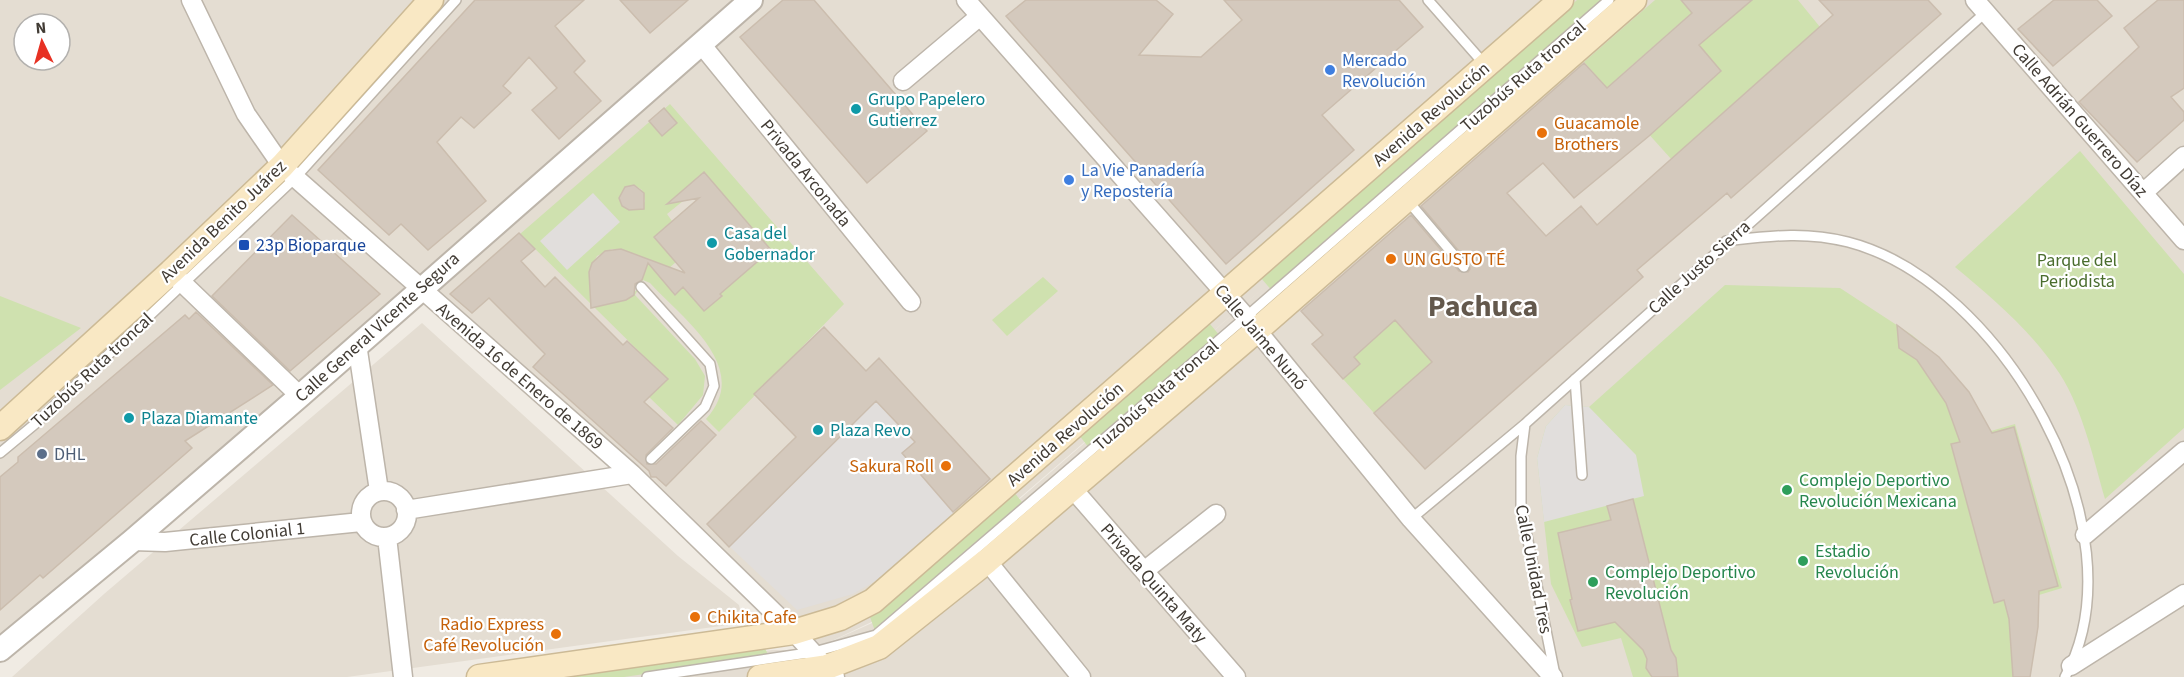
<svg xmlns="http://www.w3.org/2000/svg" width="2184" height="677" font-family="'Source Sans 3',sans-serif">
	<rect width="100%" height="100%" fill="#f0ebe3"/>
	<!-- residential -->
	<path fill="#e4ddd2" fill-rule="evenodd" d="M0 0H754L0 655V442L46 396 0 439ZM24 24H60V60H24Z
		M760 0H2184V677H584L772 650H812L429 293ZM1305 252 881 619 821 646 880 618Z
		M422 323 678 556 739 605 743 623 347 677H12L104 594Z"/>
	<!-- green -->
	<path fill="#cfe1af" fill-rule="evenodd" d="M1577 0H1605L1273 292 1261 278Z
		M1655 0H1681L1711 35 1741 9 1734 0H1798L1820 27 1672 160 1584 62ZM1679 24 1721 71 1662 122 1621 75Z
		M670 104 844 304 719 432 706 419C753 368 683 319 650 283L643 280 635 295 695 359 705 376 703 395 678 425 649 397 667 379 520 234ZM677 123 662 136 651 124ZM704 172 771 250 720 294 721 297 704 311 683 287 675 294 660 276 676 262 654 237 672 221 667 214 688 197 682 191ZM634 185 642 190 645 201 641 208 629 210 622 206 619 198 625 187ZM612 249H621L642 272 639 288 626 300 589 272 597 256Z
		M2080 151 2184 274V428L2105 499C2093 457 2081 402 2055 367 2028 328 1991 297 1955 267Z
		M1043 277 1058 291 1007 336 992 320Z
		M1725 285 1840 288 1912 335 1939 357 1969 392 1991 431 2015 424 2062 588 2039 595 2038 627 2030 677H1633L1621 638 1582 647 1551 584 1537 458 1546 426 1565 405 1589 407Z
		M0 296 81 328 0 390Z
		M1396 319 1432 362 1374 413 1343 379 1359 364 1348 350 1364 348Z
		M1210 324 1220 336 1089 448 1079 435Z
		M1013 491 1022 502 875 631 870 617Z
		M763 645 769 656 624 677H542Z"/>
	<!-- parking -->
	<path fill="#e1dedc" d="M593 193 620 222 567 270 540 241Z
		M876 401 915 441 902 453 954 513 884 576 853 594 797 610 728 545Z
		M1565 405 1589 407 1636 455 1644 496 1544 522 1537 458 1546 426Z"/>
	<!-- building -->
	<path fill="#d4c9bd" stroke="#cbbdae" stroke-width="1.5" d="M475 0H584L555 26 585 61 574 72 601 101 559 139 532 110 557 88 529 57 503 86 511 93 474 128 461 117 437 142 486 201 428 250 401 224 389 235 318 170Z
		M620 0H688L650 33Z
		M783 0H814L927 131 867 183 740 37Z
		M1026 0H1156L1173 14 1139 55 1201 57 1242 20 1224 0H1399L1423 27 1322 115 1354 150 1226 264 1006 16Z
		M1681 0H1752L1699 45 1721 71 1649 136 1574 198 1543 163 1507 193 1546 236 1581 206 1597 225 1833 15 1819 0H1928L1941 14 1731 198 1727 193 1637 270 1643 277 1425 469 1374 413 1432 362 1395 320 1354 357 1360 364 1343 379 1312 344 1323 335 1301 311 1411 215 1459 271 1468 272 1470 269 1469 263 1421 206 1584 63 1607 88 1692 13Z
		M2054 0H2097L2112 16 2053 66 2018 29Z
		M2158 0H2184V88L2171 97 2184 112V120L2137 162 2079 102 2139 47 2124 28Z
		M664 108 677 123 662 136 649 121Z
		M704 172 771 250 720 294 722 296 704 311 683 287 675 295 648 263 642 280 635 284 634 295 626 300 591 308 589 272 592 263 605 251 621 249 685 273 654 237 699 198 667 204Z
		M634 185 644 193V209L629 210 622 206 619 198 625 187Z
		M292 215 380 294 290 371 212 296Z
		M519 233 535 249 521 261 545 287 555 277 623 345 627 341 668 379 644 402 673 428 646 455 647 464H656L701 421 716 435 666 486 656 477H651L649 471 533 367 545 354 489 298 472 313 450 294Z
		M196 312 273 385 185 441 192 448 43 578 40 575 0 610V477L18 462V457L185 315 189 319Z
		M1897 325 1939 357 1969 392 1992 433 2014 427 2058 586 2039 591 2038 627 2030 677H2013L2009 619 2004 600 1994 603 1951 444 1960 442 1946 403 1917 360 1899 348Z
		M824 327 866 371 879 358 990 479 953 512 902 453 915 442 876 401 729 547 707 524 796 437 754 394Z
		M1633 499 1671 650 1676 658 1678 677H1652L1646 668 1647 659 1643 650 1615 622 1578 631 1570 600 1572 599 1558 533 1611 520 1607 506Z"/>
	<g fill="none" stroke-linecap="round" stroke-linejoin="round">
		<defs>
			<path id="service" d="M1428 0 1486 66
				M1408 201 1464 267
				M1726 241C1770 236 1805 231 1848 242 2001 281 2145 531 2065 677
				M641 287 710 364 714 386 705 407 651 459
				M1575 379 1582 475
				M1525 424 1521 456V506L1555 675
				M0 453 35 424 295 178 456 0
				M1411 519 1525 424 1986 12
				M647 677 814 652 876 635 1246 317 1609 0"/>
			<path id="minor" d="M191 0 246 114 282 166 632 474 794 632 835 677
				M966 0 1246 317 1411 519 1553 677
				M1975 0 2184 240
				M701 44 911 302
				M903 81 980 16
				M2144 192 2184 156
				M171 272 300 396
				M357 344 379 491
				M1072 488 1236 677
				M361 514a23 23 0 1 1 46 0a23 23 0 1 1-46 0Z
				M406 510 632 474
				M2085 535 2184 451
				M387 537 403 677
				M132 541 165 542 361 522
				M987 561 1081 677
				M1144 571 1216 514
				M2071 666 2184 594"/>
			<path id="tertiary" d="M0 650 132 541 300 396 751 0"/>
			<path id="secondary" d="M0 428 171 272 282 166 431 0
				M479 677 794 632 840 618 873 601 1561 0
				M760 677 827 667 879 647 987 561 1257 330 1634 0"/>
		</defs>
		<!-- service casing -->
		<use href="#service" stroke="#bdb5aa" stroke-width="12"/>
		<!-- minor casing -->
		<use href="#minor" stroke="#bdb5aa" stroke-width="21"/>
		<!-- tertiary casing -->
		<use href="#tertiary" stroke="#bdb5aa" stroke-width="26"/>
		<!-- secondary casing -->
		<use href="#secondary" stroke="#ccba96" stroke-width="27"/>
		<!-- service -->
		<use href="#service" stroke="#fff" stroke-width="9"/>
		<!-- minor -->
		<use href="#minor" stroke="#fff" stroke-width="18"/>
		<!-- tertiary -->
		<use href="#tertiary" stroke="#fff" stroke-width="22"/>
		<!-- secondary -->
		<use href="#secondary" stroke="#f9e8c4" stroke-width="24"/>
	</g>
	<!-- markers -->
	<g fill="#3f7fe0" stroke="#fff" stroke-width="2">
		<circle cx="1330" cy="70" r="6"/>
		<circle cx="1069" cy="180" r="6"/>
	</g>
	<g fill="#0f9aa8" stroke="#fff" stroke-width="2">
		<circle cx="856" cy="109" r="6"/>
		<circle cx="712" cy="243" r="6"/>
		<circle cx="129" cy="418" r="6"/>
		<circle cx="818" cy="430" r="6"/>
	</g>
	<g fill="#e8710a" stroke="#fff" stroke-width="2">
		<circle cx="1542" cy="133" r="6"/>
		<circle cx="1391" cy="259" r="6"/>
		<circle cx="946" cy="466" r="6"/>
		<circle cx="695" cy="617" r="6"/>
		<circle cx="556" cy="634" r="6"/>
	</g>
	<rect fill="#1a4fb4" stroke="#fff" stroke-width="2" x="238" y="239" width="12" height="12" rx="3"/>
	<circle fill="#5c6f8a" stroke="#fff" stroke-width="2" cx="42" cy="454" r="6"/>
	<g fill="#2e9e5b" stroke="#fff" stroke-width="2">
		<circle cx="1787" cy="490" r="6"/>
		<circle cx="1803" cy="561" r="6"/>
		<circle cx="1593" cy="582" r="6"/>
	</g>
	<g text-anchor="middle" stroke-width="4.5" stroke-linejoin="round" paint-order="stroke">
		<!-- shop labels -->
		<g font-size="18" fill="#366cbe" stroke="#fff" text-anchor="start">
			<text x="1342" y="66">Mercado<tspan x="1342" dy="21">Revolución</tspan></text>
			<text x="1081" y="176">La Vie Panadería<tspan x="1081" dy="21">y Repostería</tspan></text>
		</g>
		<!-- street labels -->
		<g font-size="18" fill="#413b34" stroke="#fff">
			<text transform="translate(1523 76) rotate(-41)" y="6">Tuzobús Ruta troncal</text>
			<text transform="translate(1431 114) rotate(-41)" y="6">Avenida Revolución</text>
			<text transform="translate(2080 120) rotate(49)" y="6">Calle Adrián Guerrero Díaz</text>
			<text transform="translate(806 173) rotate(51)" y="6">Privada Arconada</text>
			<text transform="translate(223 221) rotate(-44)" y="6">Avenida Benito Juárez</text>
			<text transform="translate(1699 267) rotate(-42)" y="6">Calle Justo Sierra</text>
			<text transform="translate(377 327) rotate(-42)" y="6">Calle General Vicente Segura</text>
			<text transform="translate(1261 337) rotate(50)" y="6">Calle Jaime Nunó</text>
			<text transform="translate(92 370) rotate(-43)" y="6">Tuzobús Ruta troncal</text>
			<text transform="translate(520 376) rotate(41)" y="6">Avenida 16 de Enero de 1869</text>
			<text transform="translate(1156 395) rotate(-41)" y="6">Tuzobús Ruta troncal</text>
			<text transform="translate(1065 434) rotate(-41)" y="6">Avenida Revolución</text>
			<text transform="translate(247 534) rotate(-6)" y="6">Calle Colonial 1</text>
			<text transform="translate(1534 569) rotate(79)" y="6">Calle Unidad Tres</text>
			<text transform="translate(1154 583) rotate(49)" y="6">Privada Quinta Maty</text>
		</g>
		<!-- culture labels -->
		<g font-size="18" fill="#0d838f" stroke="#fff" text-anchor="start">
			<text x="868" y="105">Grupo Papelero<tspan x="868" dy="21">Gutierrez</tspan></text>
			<text x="724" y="239">Casa del<tspan x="724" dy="21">Gobernador</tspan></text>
			<text x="141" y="424">Plaza Diamante</text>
			<text x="830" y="436">Plaza Revo</text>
		</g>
		<!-- food labels -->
		<g font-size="18" fill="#c56008" stroke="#fff" text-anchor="start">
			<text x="1554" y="129">Guacamole<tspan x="1554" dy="21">Brothers</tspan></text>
			<text x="1403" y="265">UN GUSTO TÉ</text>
			<text x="934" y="472" text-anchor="end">Sakura Roll</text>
			<text x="707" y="623">Chikita Cafe</text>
			<text x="544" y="630" text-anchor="end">Radio Express<tspan x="544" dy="21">Café Revolución</tspan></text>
		</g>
		<!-- transit labels -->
		<g font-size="18" fill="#164399" stroke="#fff" text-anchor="start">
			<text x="256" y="251">23p Bioparque</text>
		</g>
		<!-- park labels -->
		<g font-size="18" fill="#4a6d2d" stroke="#fff">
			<text x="2077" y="266">Parque del<tspan x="2077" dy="21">Periodista</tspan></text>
		</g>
		<!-- service labels -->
		<g font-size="18" fill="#4e5e75" stroke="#fff" text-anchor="start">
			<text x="54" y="460">DHL</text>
		</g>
		<!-- leisure labels -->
		<g font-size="18" fill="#27864d" stroke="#fff" text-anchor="start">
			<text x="1799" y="486">Complejo Deportivo<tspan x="1799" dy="21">Revolución Mexicana</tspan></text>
			<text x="1815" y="557">Estadio<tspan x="1815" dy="21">Revolución</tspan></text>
			<text x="1605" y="578">Complejo Deportivo<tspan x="1605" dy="21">Revolución</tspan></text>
		</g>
		<!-- town labels -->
		<g font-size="30" font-weight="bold" fill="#63584c" stroke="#fff">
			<text x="1483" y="316">Pachuca</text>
		</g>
	</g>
	<!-- north arrow -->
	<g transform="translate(42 42) rotate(355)"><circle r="28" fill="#ffffff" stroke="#b3b1ae" stroke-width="1.5"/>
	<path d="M0-4.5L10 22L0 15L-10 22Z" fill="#e73123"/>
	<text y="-9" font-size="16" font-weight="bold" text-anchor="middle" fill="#413b34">N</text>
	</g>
</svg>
